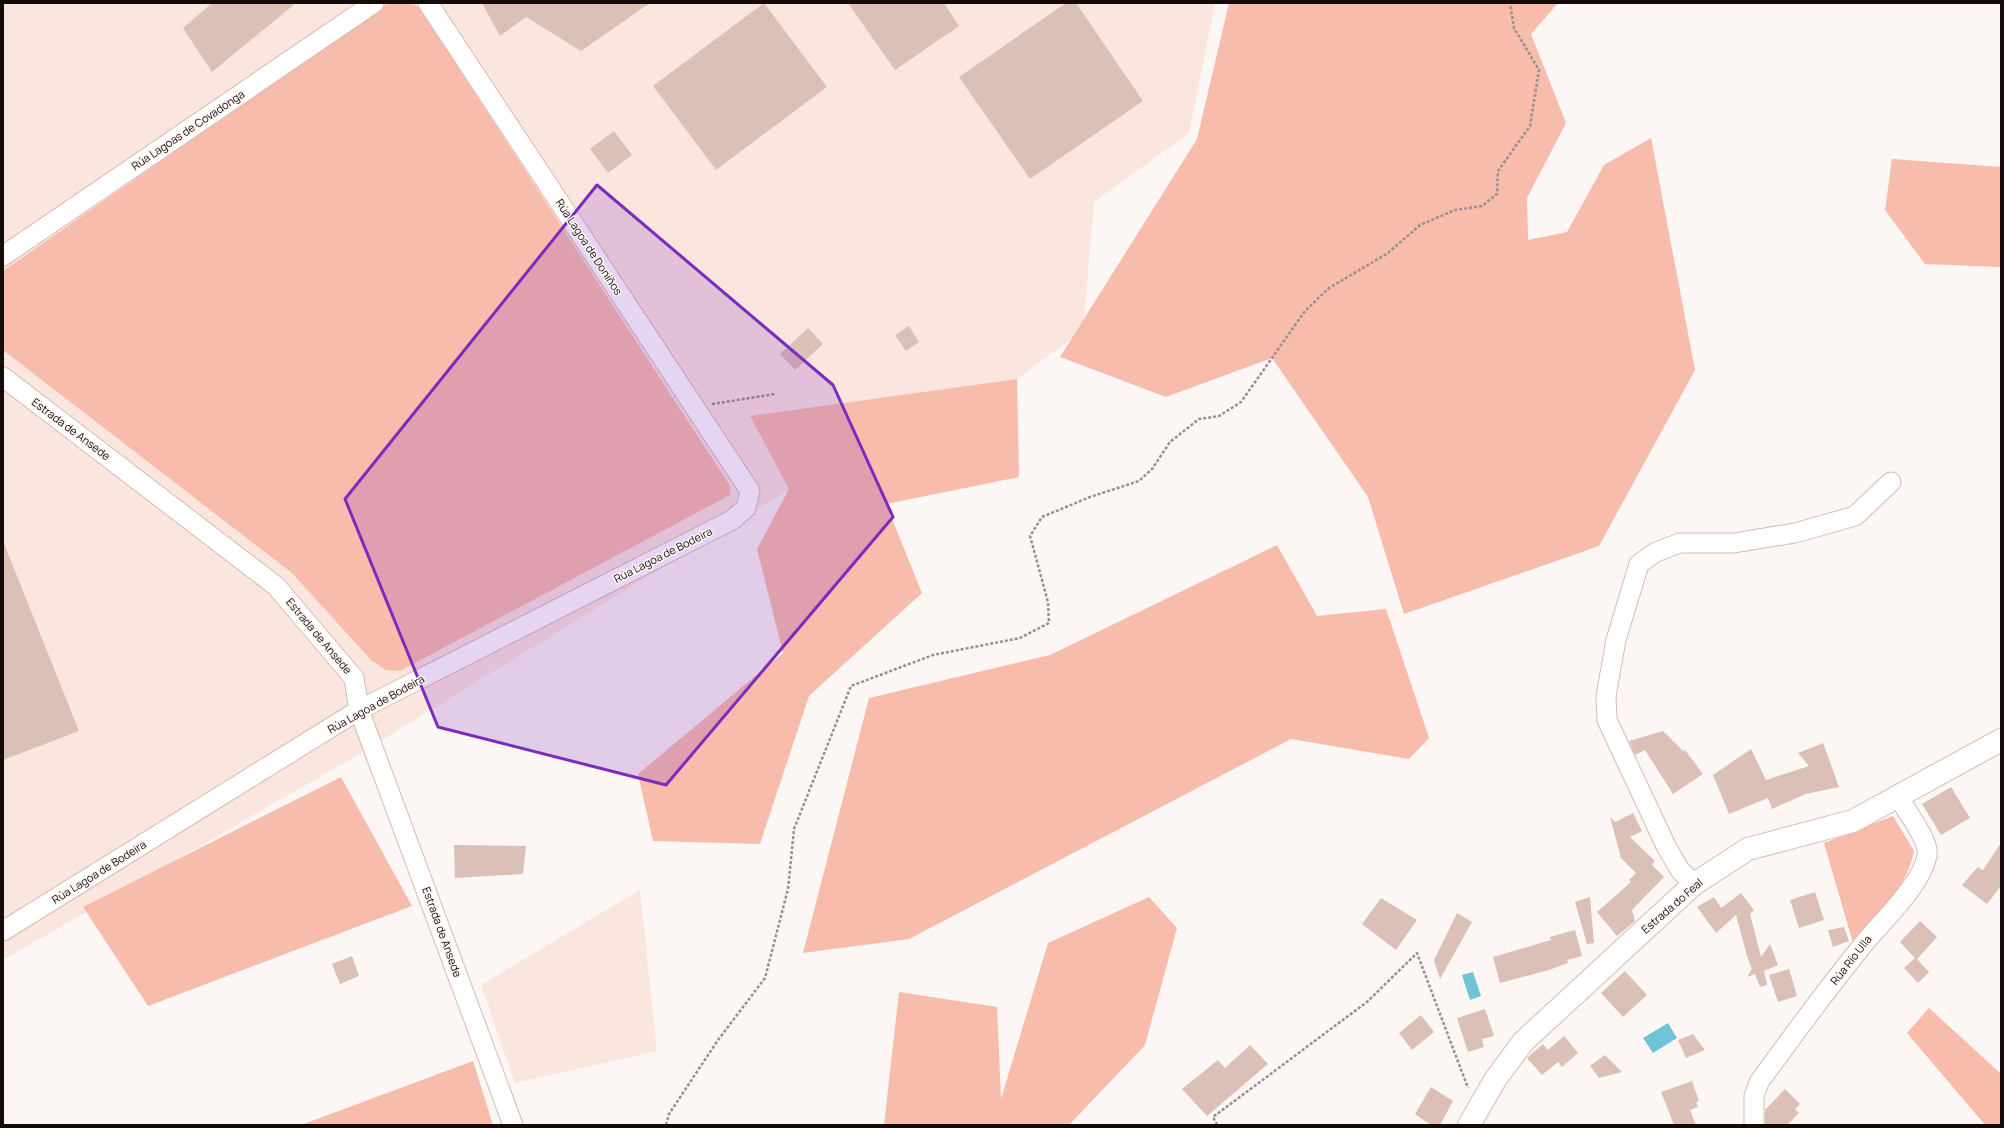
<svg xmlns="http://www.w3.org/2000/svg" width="2004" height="1128" font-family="Manrope,sans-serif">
	<rect width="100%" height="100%" fill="#fcf6f4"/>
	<!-- built -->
	<path fill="#fbe5df" d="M3 3H1215L1189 133 1094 202 1083 330 1017 379 750 416 790 489 351 759 3 960Z
		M640 890 657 1051 515 1083 481 985Z"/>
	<!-- green -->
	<path fill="#f7bcab" d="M410 3 419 7 730 486V495L400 671 386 670 372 661 292 573 3 350V271L387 4Z
		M1229 3H1558L1531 34 1566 123 1527 198 1528 240 1567 232 1604 165 1651 138 1695 370 1599 546 1404 614 1368 497 1272 358 1166 397 1060 357 1197 139Z
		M1892 159 2001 167V267L1925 264 1885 210Z
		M1017 379 1019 477 886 504 922 593 809 696 760 844 653 841 638 774 783 653 757 549 789 489 750 416Z
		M1277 545 1317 616 1386 609 1429 738 1409 759 1291 739 909 939 803 953 869 698 1050 655Z
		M341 777 412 906 148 1006 83 907Z
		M1893 816 1914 851C1907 888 1878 915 1853 943L1824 843Z
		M1149 897 1177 928 1145 1045 1069 1125H884L899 992 997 1007 1001 1099 1048 943Z
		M1929 1008 2001 1074V1125H1985L1907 1033Z
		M473 1061 493 1125H301Z"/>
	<!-- water -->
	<path fill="#6ec4d6" d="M1473 972 1481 996 1470 1000 1462 975Z
		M1668 1023 1677 1038 1653 1053 1643 1038Z"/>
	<!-- building -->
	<path fill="#dbc0b8" d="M212 3H296L212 72 183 28Z
		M482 3H650L581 51 526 17 500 36Z
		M764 3 827 87 716 170 653 86Z
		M848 3H944L959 26 895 70Z
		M1066 3H1076L1143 101 1030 179 959 77Z
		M614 131 632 155 608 173 590 149Z
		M909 326 919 342 906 351 895 335Z
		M808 328 823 344 795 370 780 354Z
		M3 541 79 731 3 760Z
		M1663 731 1683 751 1685 750 1703 774 1673 794 1645 750 1635 755 1629 741Z
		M1823 743 1839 787 1806 794 1772 809 1768 798 1729 814 1713 775 1751 749 1766 780 1809 766 1798 753Z
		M1951 787 1970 818 1941 835 1922 804Z
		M1633 813 1642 831 1630 837 1655 861 1652 865 1664 877 1632 910 1635 921 1617 936 1597 912 1631 882 1629 880 1636 873 1621 858 1610 817 1615 822Z
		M2001 843V886L1987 904 1962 885 1978 867 1983 870Z
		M454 845 526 846 523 874 455 878Z
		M1815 892 1824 920 1799 928 1790 900Z
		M1741 893 1754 910 1750 914 1761 957 1770 944 1778 965 1764 971 1767 985 1760 987 1755 974 1747 977 1752 969 1747 956 1736 915 1716 933 1697 907 1714 897 1721 908Z
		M1590 897 1594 943 1587 944 1575 902Z
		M1381 898 1417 920 1396 950 1362 924Z
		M1457 913 1472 922 1440 979 1434 960Z
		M1920 921 1937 937 1917 959 1929 972 1918 983 1904 968 1915 958 1900 942Z
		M1844 927 1849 941 1833 947 1828 930Z
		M1575 930 1582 956 1567 960 1568 963 1549 970 1500 983 1493 957 1551 940 1550 937Z
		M352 956 359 976 340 984 332 964Z
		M1789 969 1797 996 1778 1002 1769 975Z
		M1625 971 1647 995 1623 1017 1601 993Z
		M1485 1009 1494 1036 1482 1039 1484 1047 1468 1052 1457 1018Z
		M1421 1015 1434 1032 1412 1050 1399 1033Z
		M1693 1034 1705 1050 1686 1058 1678 1040Z
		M1564 1036 1578 1053 1562 1067 1558 1062 1542 1075 1527 1058 1543 1044 1548 1050Z
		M1250 1045 1268 1064 1207 1116 1182 1089 1218 1060 1225 1068Z
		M1605 1055 1622 1072 1599 1078 1590 1066Z
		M1692 1081 1699 1101 1696 1102 1698 1107 1690 1110 1696 1125H1674L1661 1092Z
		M1431 1087 1453 1101 1440 1125H1431L1415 1114Z
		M1785 1089 1800 1104 1795 1109 1799 1113 1787 1125H1765V1110Z"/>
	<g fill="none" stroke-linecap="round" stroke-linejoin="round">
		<defs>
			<path id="minor" d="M3 256 374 3
				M3 377 276 586 354 678 359 710 513 1125
				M1694 884 1680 870 1666 846 1607 720 1606 696 1616 640 1639 564 1656 552 1680 543H1734L1795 533 1855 516 1891 482
				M3 931 359 710 732 520 746 508 750 491 428 3
				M1754 1125V1096L1759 1082C1793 1036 1826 990 1862 946 1881 922 1921 886 1927 856 1930 840 1906 812 1899 797"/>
			<path id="major" d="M1469 1125 1495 1080 1523 1042 1694 884 1748 849 1853 821 2001 740"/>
		</defs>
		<!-- minor casing -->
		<use href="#minor" stroke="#d6bbb3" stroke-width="21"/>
		<!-- major casing -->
		<use href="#major" stroke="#d6bbb3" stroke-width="24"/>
		<!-- path -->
		<path stroke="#98908e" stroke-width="2.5" stroke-dasharray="3 2" stroke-linecap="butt" d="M712 404 775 394
			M666 1125 669 1114 718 1040 765 978 788 889 794 829 851 686 933 655 1020 638 1049 623 1048 602 1030 536 1042 517 1090 497 1139 481 1152 469 1170 442 1199 419 1219 416 1241 402 1305 311 1329 288 1388 253 1420 225 1455 210 1482 206 1497 194 1498 171 1530 126 1539 70 1514 28 1510 3
			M1217 1125 1213 1117 1367 1002 1417 953 1468 1088"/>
		<!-- minor -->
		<use href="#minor" stroke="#fff" stroke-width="19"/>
		<!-- major -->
		<use href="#major" stroke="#fff" stroke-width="22"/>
	</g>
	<!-- marked area -->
	<path fill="#7b2cbf" fill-opacity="0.2" stroke="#7b2cbf" stroke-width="3" stroke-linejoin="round" d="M597 185 833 385 893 517 666 785 438 727 345 499Z"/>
	<g text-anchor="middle" stroke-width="3" stroke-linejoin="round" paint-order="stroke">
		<!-- street labels -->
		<g font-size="11" fill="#150c09" stroke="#fcf6f4">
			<text transform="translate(188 130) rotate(-34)" y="4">Rúa Lagoas de Covadonga</text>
			<text transform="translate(589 247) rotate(57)" y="4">Rúa Lagoa de Doniños</text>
			<text transform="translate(71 429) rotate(37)" y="4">Estrada de Ansede</text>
			<text transform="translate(663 555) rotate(-27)" y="4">Rúa Lagoa de Bodeira</text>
			<text transform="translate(319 636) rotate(50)" y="4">Estrada de Ansede</text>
			<text transform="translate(376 704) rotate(-29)" y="4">Rúa Lagoa de Bodeira</text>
			<text transform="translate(99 872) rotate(-32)" y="4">Rúa Lagoa de Bodeira</text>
			<text transform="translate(1672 906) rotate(-41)" y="4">Estrada do Feal</text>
			<text transform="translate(442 932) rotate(70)" y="4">Estrada de Ansede</text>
			<text transform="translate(1851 960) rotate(-52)" y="4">Rúa Río Ulla</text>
		</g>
	</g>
	<!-- border -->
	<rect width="2004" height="1128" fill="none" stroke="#150c09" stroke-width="8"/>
</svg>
